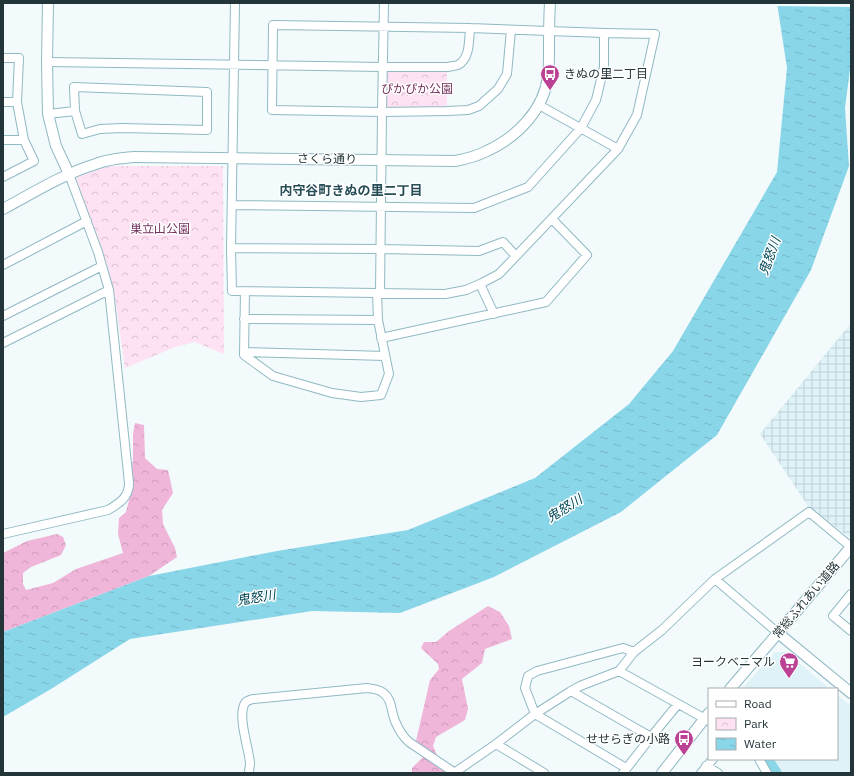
<svg xmlns="http://www.w3.org/2000/svg" width="854" height="776" font-family="'IBM Plex Sans','Noto Sans JP',sans-serif">
	<defs>
		<pattern id="industrial-grid" width="8" height="8" patternUnits="userSpaceOnUse"><rect width="8" height="8" fill="#def2f7"/><path d="M0 4h8M4 0v8" fill="none" stroke="#bed0d4"/></pattern>
		<pattern id="forest-crowns" width="20" height="18" patternUnits="userSpaceOnUse"><rect width="20" height="18" fill="#f0b6d9"/><path d="M2 6a3 3 0 1 1 6 0M12 15a3 3 0 1 1 6 0" fill="none" stroke="#ce9dbb"/></pattern>
		<pattern id="park-crowns" width="20" height="18" patternUnits="userSpaceOnUse"><rect width="20" height="18" fill="#fee1f2"/><path d="M2 6a3 3 0 1 1 6 0M12 15a3 3 0 1 1 6 0" fill="none" stroke="#dac2d0"/></pattern>
		<pattern id="water-ripples" width="26" height="14" patternUnits="userSpaceOnUse"><rect width="26" height="14" fill="#8ad6e9"/><path d="M2 4q2-2 4 0t4 0M15 11q2-2 4 0t4 0" fill="none" stroke="#77b8c9"/></pattern>
	</defs>
	<rect width="100%" height="100%" fill="#f2fafc"/>
	<!-- built -->
	<path fill="#def2f7" d="M775 652H786L830 689H742Z
		M837 695 851 706V773H781L772 759H837Z"/>
	<!-- industrial -->
	<path fill="url(#industrial-grid)" d="M851 323V535L849 537 808 506 760 434Z"/>
	<!-- forest -->
	<path fill="url(#forest-crowns)" d="M135 423 144 425 145 458 157 469 168 470 173 493 162 510 163 524 175 548 177 557 149 576 3 632V553L27 541 57 534 63 537 66 545 61 555 31 567 23 573V584L26 590 53 583 76 569 123 553 118 534 119 518 126 512 129 500 133 458V434Z
		M488 606 500 612 509 626 512 639 485 649 482 663 462 679 468 709 465 720 436 737 433 746 445 773H412V768L424 756 416 741 430 680 439 669 438 664 421 648 424 642H436L449 631Z"/>
	<!-- park -->
	<path fill="url(#park-crowns)" d="M387 70 447 71V109L386 108Z
		M113 166H223L224 354 195 342 175 347 125 368 115 298 107 264 91 223 76 178 102 168Z"/>
	<!-- water -->
	<path fill="url(#water-ripples)" d="M777 3H851V62L845 108 849 166 811 270 717 435 621 512 494 577 400 613 312 611 130 639 51 689 3 717V632L149 576 277 551 408 530 535 478 629 404 673 351 777 172 787 68Z"/>
	<!-- pier -->
	<path fill="#f2fafc" d="M775 3H851V7L775 6Z"/>
	<g fill="none" stroke-linecap="round" stroke-linejoin="round">
		<!-- river -->
		<path stroke="#8ad6e9" stroke-width="13" d="M766 759 775 773"/>
		<defs>
			<path id="minor" d="M235 3 231 248 232 291 445 294 466 290 482 283 499 274 618 149 637 115 655 34 604 33 470 28 273 25 272 110 382 112 447 111 468 110 479 106 498 89 507 74 511 30
				M3 58H19L17 102 24 140 34 161 3 177
				M47 62 383 67H448C451 66 455 66 458 65 470 59 469 40 470 28
				M74 87 207 92V130L122 128 100 129 82 134 75 111Z
				M3 102H17
				M539 105 618 149
				M48 114 75 111
				M3 140H24
				M232 205 474 208 528 187 581 128 596 100 604 67V33
				M231 248 381 249 479 251 503 242 516 256
				M3 265 87 221
				M480 284 494 314
				M245 291 244 355 273 376 332 393 361 397 381 395 389 374 378 320 377 293
				M380 293 382 112 384 3
				M3 316 102 266
				M244 319 378 320
				M381 338 546 302 587 255 552 219
				M3 343 109 290
				M244 352 385 356
				M3 534 108 510C120 503 129 497 129 483L109 290 98 252 69 174
				M715 579 778 633
				M851 594 833 616 851 631
				M619 671 709 721
				M571 691 651 737
				M496 744 544 773
				M759 759 767 773
				M706 766 718 773
				M626 768 535 714 525 688 528 676 537 671 623 648 634 652
				M249 773C249 770 250 766 250 763 249 749 237 716 245 703 247 700 250 700 253 699L367 688C372 689 378 689 382 692 392 698 391 711 395 721 398 728 402 736 409 742L455 773
				M454 773 496 744 535 714 571 691 580 686 619 671 634 652 662 630 715 579 809 512 851 547
				M623 773 651 737 678 704
				M701 773 713 759"/>
			<path id="tertiary" d="M48 3 47 62 48 114 56 146 69 174
				M3 209C33 193 63 174 96 164 108 159 122 158 135 157L455 161C466 159 477 156 487 151 517 137 544 110 548 76 549 68 549 60 549 52 549 36 549 19 550 3
				M778 633 851 693
				M730 689 778 633 851 547
				M662 773 709 713"/>
		</defs>
		<!-- minor casing -->
		<use href="#minor" stroke="#90b9c3" stroke-width="10"/>
		<!-- tertiary casing -->
		<use href="#tertiary" stroke="#90b9c3" stroke-width="12"/>
		<!-- minor -->
		<use href="#minor" stroke="#fff" stroke-width="8"/>
		<!-- tertiary -->
		<use href="#tertiary" stroke="#fff" stroke-width="10"/>
	</g>
	<!-- icons -->
	<defs>
		<symbol id="bus-pin" viewBox="-11 -11 22 30"><path d="M0 17L-7.5 6A9.5 9.5 0 1 1 7.5 6Z" fill="#bb4295" stroke="#fff"/><path d="M-5-6H5V4H4V6H2V4H-2V6H-4V4H-5ZM-3.5-4V0h7V-4ZM-3.5 1.2v1.5H-2V1.2ZM2 1.2v1.5H3.5V1.2Z" fill="#fff"/></symbol>
		<symbol id="supermarket-pin" viewBox="-11 -11 22 30"><path d="M0 17L-7.5 6A9.5 9.5 0 1 1 7.5 6Z" fill="#bb4295" stroke="#fff"/><path d="M-6-5.5h2.5l.6 2H6L4.5 2H-2.5L-4.4-4H-6ZM-1.5 3.2a1.3 1.3 0 1 0 .1 0ZM3 3.2a1.3 1.3 0 1 0 .1 0Z" fill="#fff"/></symbol>
	</defs>
	<g fill-rule="evenodd">
		<use href="#bus-pin" x="539" y="63" width="22" height="30"/>
		<use href="#supermarket-pin" x="778" y="651" width="22" height="30"/>
		<use href="#bus-pin" x="673" y="728" width="22" height="30"/>
	</g>
	<g text-anchor="middle" stroke-width="3" stroke-linejoin="round" paint-order="stroke">
		<!-- poi labels -->
		<g font-size="12" fill="#243539" stroke="#fff" text-anchor="end">
			<text x="564" y="78" text-anchor="start">きぬの里二丁目</text>
			<text x="775" y="666">ヨークベニマル</text>
			<text x="670" y="743">せせらぎの小路</text>
		</g>
		<!-- park labels -->
		<g font-size="12" fill="#74315d" stroke="#fff">
			<text x="417" y="93">ぴかぴか公園</text>
			<text x="160" y="233">巣立山公園</text>
		</g>
		<!-- street labels -->
		<g font-size="12" fill="#243539" stroke="#fff">
			<text transform="translate(327 159) rotate(1)" y="4">さくら通り</text>
			<text transform="translate(806 600) rotate(-50)" y="4">常総ふれあい道路</text>
		</g>
		<!-- neighbourhood labels -->
		<g font-size="13" font-weight="bold" fill="#274d56" stroke="#fff">
			<text x="351" y="195">内守谷町きぬの里二丁目</text>
		</g>
		<!-- water labels -->
		<g font-size="13" font-style="italic" fill="#004755" stroke="#fff">
			<text transform="translate(769 256) rotate(-70)" y="5">鬼怒川</text>
			<text transform="translate(564 508) rotate(-32)" y="5">鬼怒川</text>
			<text transform="translate(256 597) rotate(-9)" y="5">鬼怒川</text>
		</g>
	</g>
	<!-- border -->
	<rect width="854" height="776" fill="none" stroke="#243539" stroke-width="8"/>
	<!-- legend -->
	<rect x="708" y="688" width="130" height="72" fill="#ffffff" stroke="#a7aeb0"/>
	<rect x="716" y="701" width="20" height="6" fill="#ffffff" stroke="#a7aeb0"/>
	<text x="744" y="708" font-size="12" fill="#243539">Road</text>
	<rect x="716" y="718" width="20" height="12" fill="url(#park-crowns)" stroke="#a7aeb0"/>
	<text x="744" y="728" font-size="12" fill="#243539">Park</text>
	<rect x="716" y="738" width="20" height="12" fill="url(#water-ripples)" stroke="#a7aeb0"/>
	<text x="744" y="748" font-size="12" fill="#243539">Water</text>
</svg>
